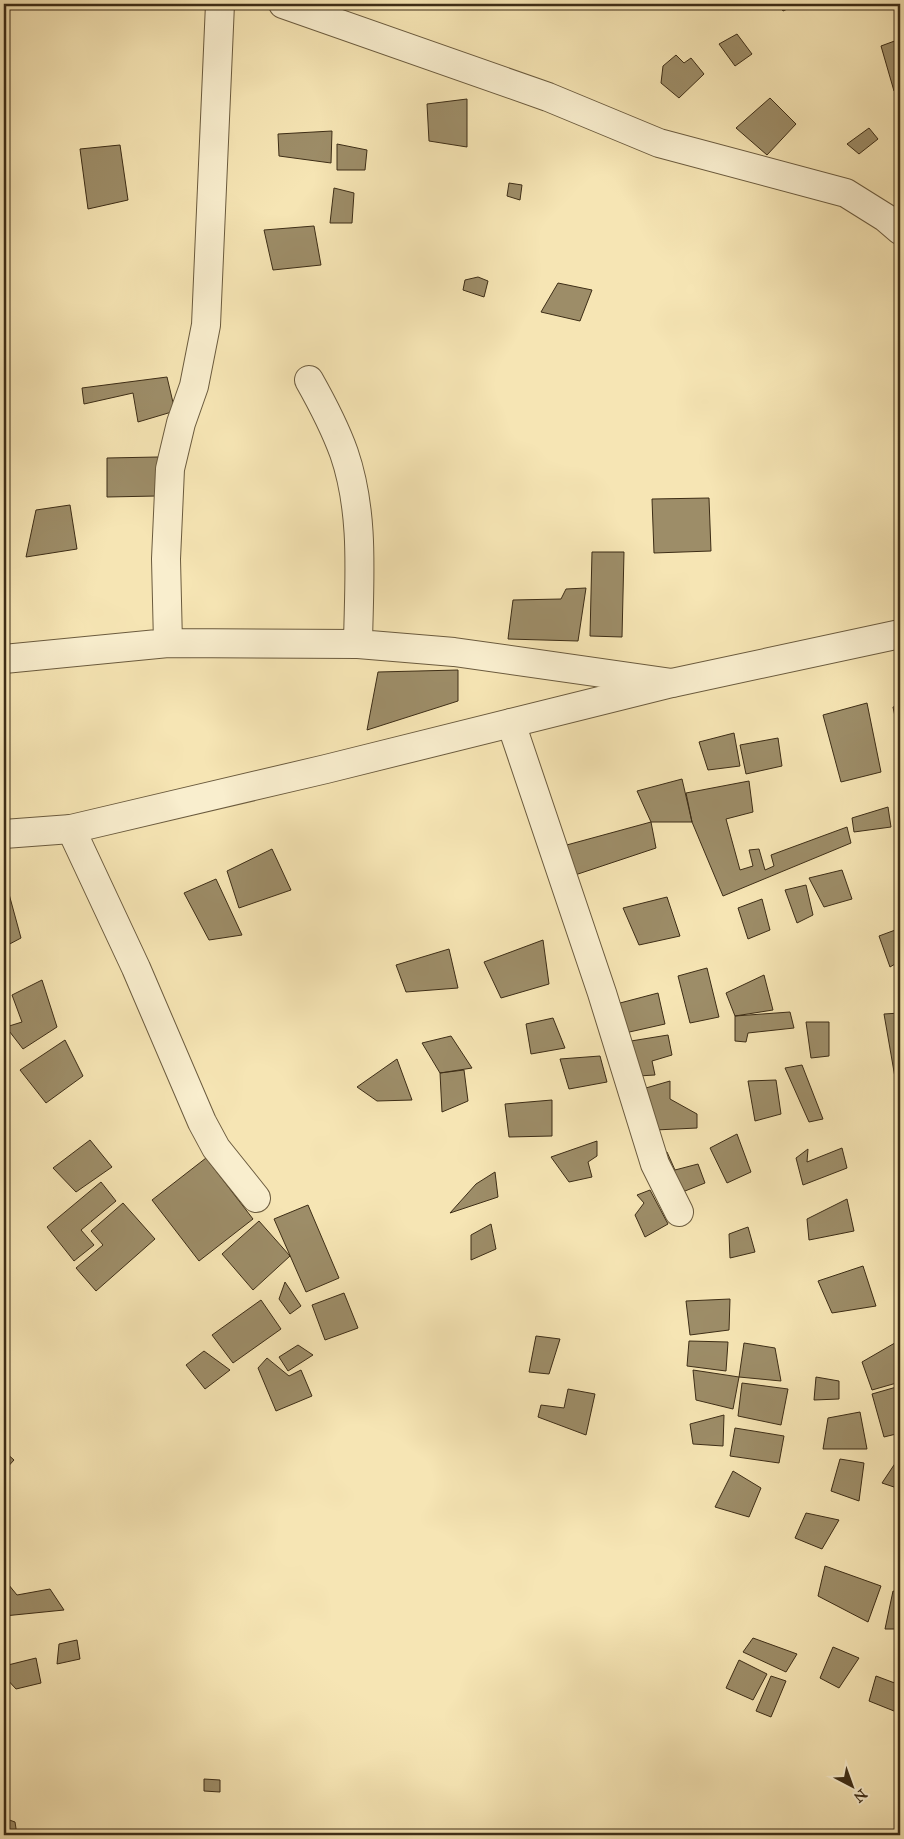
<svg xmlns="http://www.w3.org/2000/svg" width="904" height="1839" font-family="'IM FELL Great Primer',serif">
	<rect width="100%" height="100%" fill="#f6e5b4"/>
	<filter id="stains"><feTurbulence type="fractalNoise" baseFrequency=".004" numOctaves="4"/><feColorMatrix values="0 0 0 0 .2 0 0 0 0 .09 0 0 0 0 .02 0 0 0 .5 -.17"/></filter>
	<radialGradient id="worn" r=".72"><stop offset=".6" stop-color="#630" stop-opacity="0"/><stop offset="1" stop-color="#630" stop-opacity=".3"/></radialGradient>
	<!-- building -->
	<path fill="#9d8d68" stroke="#3d2d16" d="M711 4H722L715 9Z
		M779 4H798L783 11Z
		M737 34 752 54 735 66 719 44Z
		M900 39V87L894 91 881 46Z
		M676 55 684 63 691 58 704 74 679 98 661 83 663 66Z
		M770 98 796 124 767 155 736 128Z
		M467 99V147L429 141 427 104Z
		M869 128 878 139 859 154 847 144Z
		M332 131 331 163 279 156 278 134Z
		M337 144 367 150 365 170H337Z
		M120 145 128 200 88 209 80 149Z
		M509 183 522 185 520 200 507 196Z
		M334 188 354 193 352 223H330Z
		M314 226 321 265 273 270 264 230Z
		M478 277 488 281 484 297 463 290 465 280Z
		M558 283 592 290 580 321 541 312Z
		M167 377 175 411 138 422 133 393 84 404 82 388Z
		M158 457 157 496 107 497V458Z
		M709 498 711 551 654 553 652 499Z
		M70 505 77 549 26 557 36 510Z
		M592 552H624L622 637 590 636Z
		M586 588 578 641 508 639 513 600 561 599 566 589Z
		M458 670V701L367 730 378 672Z
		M867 703 881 772 841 782 823 715Z
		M900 705V740L893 707Z
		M734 733 740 766 708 770 699 742Z
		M778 738 782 766 746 774 740 745Z
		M682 779 692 822H651L637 791Z
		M749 781 753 812 726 819 740 870 753 866 749 850 759 849 765 870 774 866 771 855 847 827 851 843 723 896 692 822 686 793Z
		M888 807 891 827 854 832 852 818Z
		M651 822 656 848 563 879V846Z
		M272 849 291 890 239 908 227 871Z
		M842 870 852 899 824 907 809 878Z
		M216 879 242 935 209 940 184 893Z
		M6 883 21 938 4 947V884Z
		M806 885 813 915 797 923 785 890Z
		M667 897 680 936 639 945 623 908Z
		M762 899 770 930 748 939 738 908Z
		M898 929 900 938V961L890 967 879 936Z
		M543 940 549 984 501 998 484 962Z
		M449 949 458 988 406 992 396 965Z
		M707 968 719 1017 690 1023 678 976Z
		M764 975 773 1010 735 1016 726 993Z
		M42 980 57 1027 23 1049 6 1027 22 1022 12 995Z
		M658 993 665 1024 625 1033 620 1003Z
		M790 1012 794 1028 748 1033 746 1042 735 1041V1016Z
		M900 1013V1088L897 1089 884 1014Z
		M553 1018 565 1048 531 1054 526 1024Z
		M806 1022H829V1056L811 1058Z
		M668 1035 672 1055 652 1061 655 1075 638 1076 631 1041Z
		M451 1036 472 1068 440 1073 422 1043Z
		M65 1040 83 1076 46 1103 20 1070Z
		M600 1056 607 1082 569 1089 560 1059Z
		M397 1059 412 1100 377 1101 357 1087Z
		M802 1065 823 1119 809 1122 785 1068Z
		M464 1070 468 1101 442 1112 440 1073Z
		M776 1080 781 1114 755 1121 748 1081Z
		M670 1081V1099L697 1114V1128L655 1130 639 1090Z
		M552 1100V1136L509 1137 505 1104Z
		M737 1134 751 1172 727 1183 710 1148Z
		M90 1140 112 1167 76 1192 53 1168Z
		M597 1141V1156L588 1162 592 1177 569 1182 551 1157Z
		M842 1148 847 1168 803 1185 796 1158 808 1149 807 1162Z
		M667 1152 675 1170 698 1164 705 1183 675 1195 655 1158Z
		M206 1158 253 1219 199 1261 152 1200Z
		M495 1172 498 1197 450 1213 476 1184Z
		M101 1182 116 1201 81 1230 94 1245 74 1261 47 1227Z
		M650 1190 668 1224 645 1237 635 1215 644 1203 637 1195Z
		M847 1199 854 1231 809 1240 807 1219Z
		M123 1203 155 1239 96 1291 76 1268 103 1245 91 1231Z
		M308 1205 339 1278 306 1292 274 1219Z
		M259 1221 290 1256 253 1290 222 1254Z
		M491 1224 496 1249 471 1260V1235Z
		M748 1227 755 1252 730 1258 729 1234Z
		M863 1266 876 1306 832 1313 818 1281Z
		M285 1282 301 1306 290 1314 279 1299Z
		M344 1293 358 1328 325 1340 312 1305Z
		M730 1299 729 1330 690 1335 686 1301Z
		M261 1300 281 1329 233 1363 212 1335Z
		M536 1336 560 1339 549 1374 529 1372Z
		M900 1340V1382L872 1390 862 1362Z
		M689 1341 728 1342 726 1371 687 1366Z
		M744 1343 775 1348 781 1381 739 1377Z
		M298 1345 313 1355 288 1371 279 1357Z
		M204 1351 230 1370 205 1389 186 1365Z
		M267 1358 289 1376 301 1370 312 1396 276 1411 258 1368Z
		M693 1370 739 1377 733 1409 696 1400Z
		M816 1377 839 1381V1399L814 1400Z
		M742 1383 788 1389 781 1425 738 1416Z
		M900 1386V1433L884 1437 872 1394Z
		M568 1389 595 1394 586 1435 538 1417 541 1405 564 1408Z
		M860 1412 867 1449H823L828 1418Z
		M724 1415 723 1446 693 1444 690 1424Z
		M735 1428 784 1436 779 1463 730 1456Z
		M4 1451 14 1460 4 1471Z
		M900 1456V1489L882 1483Z
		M840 1459 864 1463 859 1501 831 1491Z
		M733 1471 761 1488 749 1517 715 1507Z
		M806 1513 839 1520 822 1549 795 1538Z
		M825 1566 881 1586 868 1622 818 1596Z
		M4 1579 17 1595 50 1589 64 1610 4 1616Z
		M893 1591 900 1593V1629H885Z
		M753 1638 797 1654 786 1672 743 1652Z
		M77 1640 80 1659 57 1664 59 1644Z
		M833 1647 859 1658 839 1688 820 1678Z
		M36 1658 41 1683 16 1689 4 1676V1666Z
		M739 1660 767 1674 753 1700 726 1688Z
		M771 1676 786 1681 771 1717 756 1711Z
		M876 1676 900 1685 899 1713 869 1701Z
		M204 1779 220 1780V1792L204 1791Z
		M4 1818 15 1822 17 1835H4Z"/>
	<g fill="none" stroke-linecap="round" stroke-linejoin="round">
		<defs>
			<path id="minor" d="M283 4 548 97 659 143 846 193 886 218 900 230
				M309 380C322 403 335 428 344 453 365 514 359 580 358 644
				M168 643 166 559 170 469 181 423 194 386 206 325 220 4
				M4 659 168 643 358 644 454 652 672 683
				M511 723 602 993 655 1164 679 1212
				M71 829 136 968 202 1122 216 1148 256 1198"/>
			<path id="tertiary" d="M4 834 71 829 326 769 672 683 900 634"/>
		</defs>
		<!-- minor casing -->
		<use href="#minor" stroke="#6b5b3e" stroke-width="30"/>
		<!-- tertiary casing -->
		<use href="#tertiary" stroke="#6b5b3e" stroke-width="30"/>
		<!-- minor -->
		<use href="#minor" stroke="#f9eece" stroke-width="28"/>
		<!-- tertiary -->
		<use href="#tertiary" stroke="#f9eece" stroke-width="28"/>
	</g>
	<!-- margin -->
	<rect width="904" height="1839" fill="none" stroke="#f6e5b4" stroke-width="20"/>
	<rect x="5" y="5" width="894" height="1829" fill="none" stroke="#3d2d16" stroke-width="2.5"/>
	<rect x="10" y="10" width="884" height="1819" fill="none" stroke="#3d2d16"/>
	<!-- north arrow -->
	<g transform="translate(852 1786) rotate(139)" stroke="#f9eece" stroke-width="4" paint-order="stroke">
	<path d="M0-4L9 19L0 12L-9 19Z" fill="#3d2d16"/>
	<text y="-8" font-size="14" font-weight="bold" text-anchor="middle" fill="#3d2d16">N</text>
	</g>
	<rect width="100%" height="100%" filter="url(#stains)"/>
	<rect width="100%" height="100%" fill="url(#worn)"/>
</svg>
